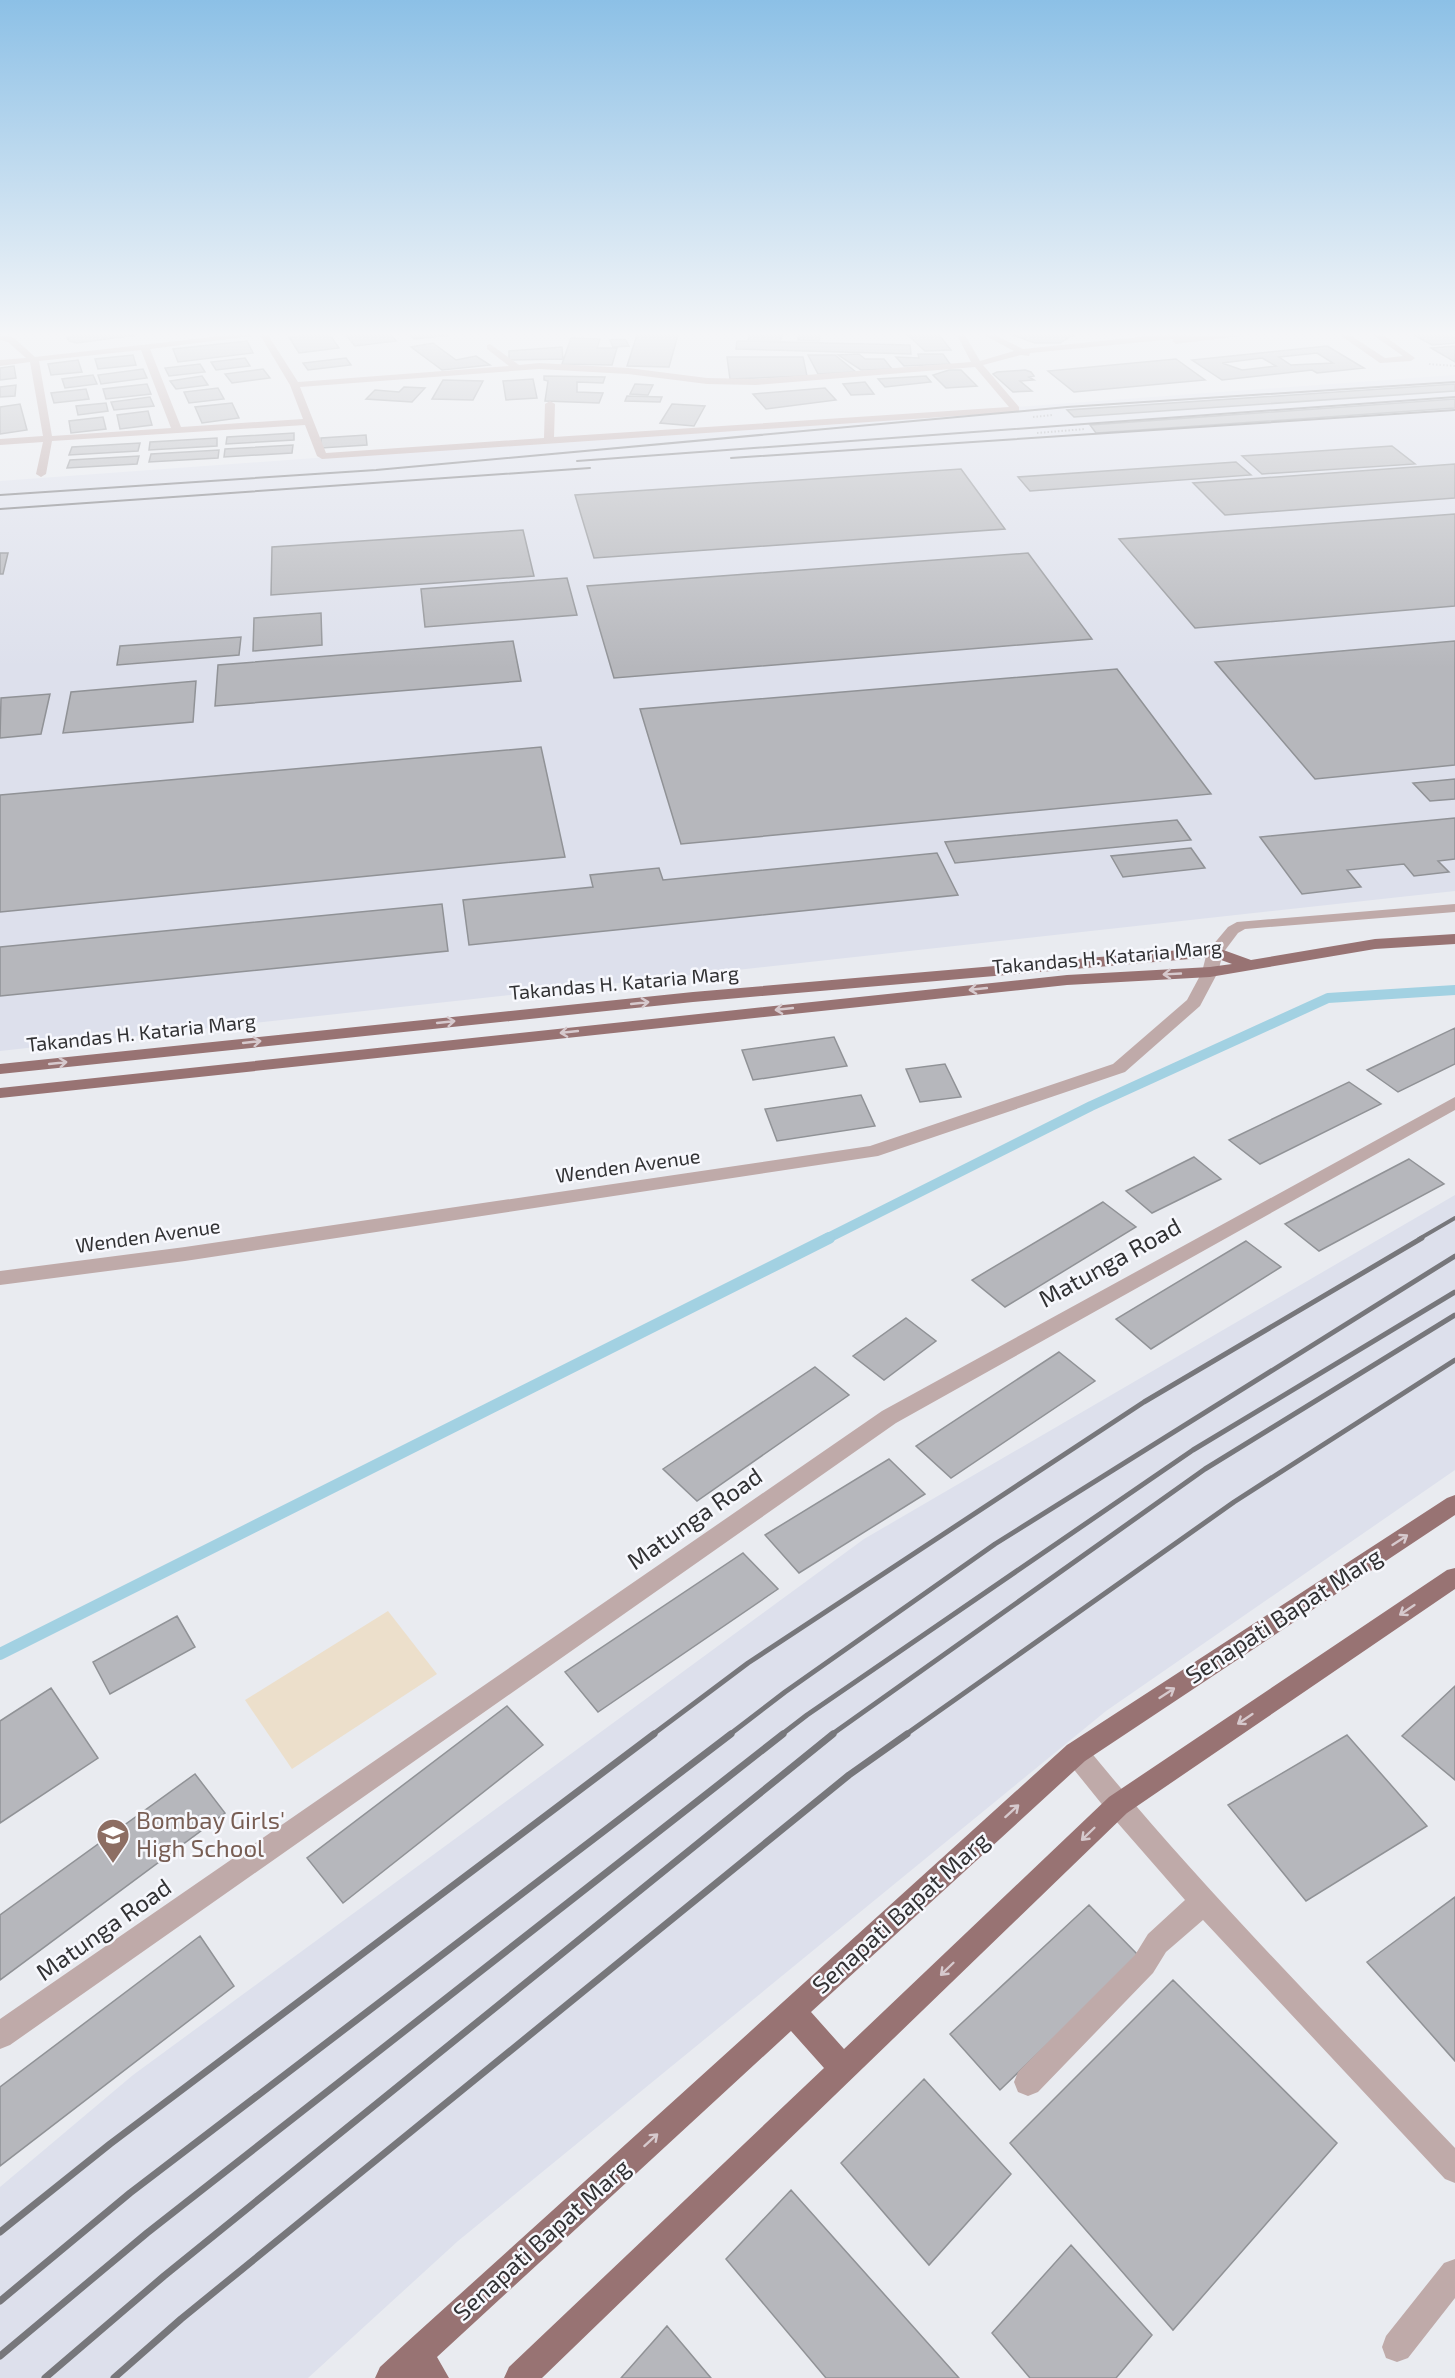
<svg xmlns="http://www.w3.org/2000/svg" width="1455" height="2378" font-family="'Exo 2',sans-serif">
	<rect width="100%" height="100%" fill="#e9ebf0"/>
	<!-- built -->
	<path fill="#dde0ec" d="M1455 375V891L0 1051V481Z
		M1455 1195V1470L1106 1711 458 2241 308 2378H0V2187L133 2075 864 1539Z"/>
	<!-- education -->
	<path fill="#ecdfcb" d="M388 1611 437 1674 292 1769 245 1700Z"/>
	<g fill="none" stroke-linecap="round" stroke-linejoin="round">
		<!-- stream-far1 -->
		<path stroke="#a2d1e2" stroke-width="10" d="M826 1239 1091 1106 1328 998 1455 990"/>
		<!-- stream -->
		<path stroke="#a2d1e2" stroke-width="12" d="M0 1654 829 1238"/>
	</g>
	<!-- building -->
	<path fill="#b6b7bc" stroke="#909296" stroke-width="1.5" fill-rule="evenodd" d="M75 335H137L77 343 69 341 67 338Z
		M306 335H330L339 348 299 353 289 337Z
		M346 335H391L396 341 355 346Z
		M410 335H450L414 339Z
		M637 335H678L669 367 627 366Z
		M782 335 780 342 748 341 750 335Z
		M798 335H820L819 341 798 340Z
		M908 335H939L951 350 925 351Z
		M1013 335H1073L1060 343H1035Z
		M1414 335H1455V343L1432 345Z
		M571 338 600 339 597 348H617L612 365 562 364Z
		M625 339 629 346 613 347 610 340Z
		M247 341 253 353 178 362 173 349Z
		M737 341 910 345 911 354 736 349Z
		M433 343 456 360 476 356 490 365 442 370 411 347Z
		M1327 346 1364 368 1317 373 1312 370 1222 380 1192 360ZM1317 353 1333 363 1291 365 1279 357ZM1262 358 1276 366 1242 370 1222 363Z
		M1455 346V362L1431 348Z
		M562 347 563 359 509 360V351Z
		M859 354 865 359H884L892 369 861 370 838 355Z
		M918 354H943L950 364 904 366 896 357 919 358Z
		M133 355 136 365 98 369 95 359Z
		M808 355H835L856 372 818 374Z
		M727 357H803L807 376 730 379Z
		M245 358 250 366 216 370 211 362Z
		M346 358 351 365 308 370 303 363Z
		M1176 359 1205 380 1074 392 1048 371Z
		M78 360 82 372 51 375 48 364Z
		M200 364 205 372 169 376 165 368Z
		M14 366 16 378 0 380V368Z
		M143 369 147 378 101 384 98 375Z
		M263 369 270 378 232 383 225 374Z
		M949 370H961L977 386 946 388 933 375Z
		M1025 370 1031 372 1034 376 1029 377 1034 380 1020 381 1032 391 1013 392 993 374 997 372Z
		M93 375 97 384 65 388 62 379Z
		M202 376 208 385 176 389 170 381Z
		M544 376 605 377 603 383 577 382V392L603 393 599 403 545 401 548 381 544 380Z
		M926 376 931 382 885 387 878 379Z
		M533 379 537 398 506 400 503 381Z
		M443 380 483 381 473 400 432 399Z
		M865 382 874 394 851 395 843 384Z
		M147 384 151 394 106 399 103 389Z
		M635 384 653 385 648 395 630 394Z
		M1455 384V391L1074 417 1067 410Z
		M16 385 15 396 0 397V387Z
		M404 387 425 388 412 402 366 399 375 390 399 392Z
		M218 388 224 399 189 403 184 392Z
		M825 388 836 400 766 409 753 394Z
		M86 389 89 399 54 403 51 393Z
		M627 396 662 397 660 402 625 401Z
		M150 397 154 406 114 410 111 402Z
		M1455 399V408L1096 433 1090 425Z
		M106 403 108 411 78 415 76 406Z
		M232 403 239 418 202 423 195 407Z
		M20 404 27 430 0 434V407Z
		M672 404 705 406 694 426 660 423Z
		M148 411 152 425 120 429 117 415Z
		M103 417 106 429 71 433 69 421Z
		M294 433V440L226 444 227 437Z
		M366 435 367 445 321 448V438Z
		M217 438V446L149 450 150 442Z
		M140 443 138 451 69 455 72 447Z
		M293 445 292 453 224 457 225 449Z
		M1392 446 1415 464 1262 474 1242 456Z
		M219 450 218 458 149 462 151 454Z
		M139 456 137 464 67 468 70 460Z
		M1236 462 1251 475 1030 491 1018 477Z
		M1455 464V498L1225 515 1193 483Z
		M961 469 1005 529 594 558 575 495Z
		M1455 514V606L1195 628 1119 539Z
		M523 530 534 576 271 595 272 547Z
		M0 553H8L3 574H0Z
		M1028 553 1092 639 614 678 587 586Z
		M567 578 577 615 425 627 421 589Z
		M321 613 322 645 253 651 254 618Z
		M241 637 239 655 117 665 120 646Z
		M513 641 521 681 215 706 218 665Z
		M1455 641V765L1315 779 1215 662Z
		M1117 669 1211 794 681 844 640 709Z
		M196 681 193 722 63 733 71 692Z
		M50 694 41 734 0 738 1 698Z
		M541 747 565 857 0 912V795Z
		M1455 779V799L1430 801 1413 783Z
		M1455 818V859L1438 861 1449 872 1414 876 1404 864 1347 870 1361 887 1302 894 1260 837Z
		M1177 820 1191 840 955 863 945 842Z
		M1191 848 1205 868 1123 877 1111 856Z
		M937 853 958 895 469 945 463 900 593 887 590 875 659 868 663 880Z
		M442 904 448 951 0 996V947Z
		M1455 1028V1064L1398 1092 1367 1070Z
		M834 1037 847 1066 753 1080 742 1050Z
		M945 1064 961 1097 920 1102 906 1069Z
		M1349 1082 1381 1104 1260 1164 1229 1140Z
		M861 1095 875 1126 777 1141 765 1109Z
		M1194 1157 1221 1179 1152 1213 1126 1191Z
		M1409 1159 1444 1184 1319 1251 1285 1224Z
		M1103 1202 1136 1227 1005 1307 972 1280Z
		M1246 1241 1281 1267 1151 1349 1116 1319Z
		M906 1318 936 1341 884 1380 853 1356Z
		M1059 1352 1095 1381 951 1478 916 1446Z
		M815 1367 849 1395 697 1501 663 1469Z
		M889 1459 925 1494 799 1573 765 1535Z
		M743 1553 778 1589 598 1712 565 1672Z
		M177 1616 195 1647 110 1694 93 1662Z
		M1455 1686V1780L1402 1736Z
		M51 1688 98 1758 0 1823V1721Z
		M507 1706 543 1745 343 1903 307 1858Z
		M1347 1735 1427 1826 1306 1901 1228 1805Z
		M195 1774 225 1813 0 1980V1915Z
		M1455 1897V2061L1367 1962Z
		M1089 1905 1139 1956 1000 2090 950 2034Z
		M200 1936 234 1986 0 2166V2087Z
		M1173 1980 1337 2143 1173 2330 1010 2143Z
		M924 2079 1011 2174 929 2265 841 2163Z
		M791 2190 959 2378H826L726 2259Z
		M1071 2245 1152 2335 1116 2378H1030L992 2333Z
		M667 2326 711 2378H621Z"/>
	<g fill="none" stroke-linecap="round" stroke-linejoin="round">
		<!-- path -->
		<path stroke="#a9aaae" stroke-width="2" stroke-dasharray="1.5 2" stroke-linecap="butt" d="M1429 364 1455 366
			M1033 417 1053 415
			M1037 433 1085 429"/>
		<!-- minor -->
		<path fill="#bfaaa9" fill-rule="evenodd" d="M0 335 14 338 35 357 230 335H268L298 382 509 366 487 349V345L490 344 519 365 539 363 628 368 707 378 756 379 971 362 957 335H965L980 361 1014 351 984 335H995L1023 349 1158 335H1192L1189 337 1247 335 1176 344 1172 341 1174 339 1030 353 1029 356 1021 355 983 365 1019 407V411L1016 412 322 459 317 456 305 425 52 441 46 474 41 477 36 474 43 442 0 445V439L43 436 30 362 0 366V360L26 358 8 342 0 340ZM260 335 290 385 303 419 181 427 150 349ZM141 350 171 428 52 436 39 361ZM975 367 1009 407 554 437 555 404 550 401 545 404 544 438 326 453 300 387 539 369 628 374 707 384 756 385Z
			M1340 335H1350L1385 358 1403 356 1373 335H1383L1415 358 1411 361 1380 363Z
			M1455 904V912L1245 929 1238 933 1223 953 1218 972 1200 1006 1125 1072 878 1156 185 1261 0 1285V1271L185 1247 870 1146 1113 1064 1187 1000 1202 972 1207 952 1228 927 1237 922Z
			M1455 1097V1110L896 1423 10 2045 0 2049V2019L882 1411Z
			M1076 1742 1085 1745C1200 1886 1329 2016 1455 2148V2183L1445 2179 1203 1920 1166 1952 1153 1973 1038 2092 1028 2096 1018 2092 1014 2082 1018 2072 1135 1955 1148 1934 1185 1900 1109 1813 1067 1761 1064 1753 1067 1745Z
			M1455 2259V2298L1408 2358 1397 2362 1386 2358 1382 2347 1386 2336 1444 2263Z"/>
		<!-- major -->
		<path fill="#987373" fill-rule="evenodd" d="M1455 934V944L1375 949 1210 977 1067 985 0 1098V1088L1067 975 1210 967 1232 964 1213 957 693 1002 0 1074V1064L693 992 1215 947 1251 960 1375 939Z
			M1455 1495V1515L1085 1761 811 2012 844 2049 1109 1797 1447 1570 1455 1568V1589L1127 1813 542 2378H504L509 2367 824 2068 791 2031 437 2357 449 2378H375L380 2367 406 2343 1067 1745 1447 1498Z"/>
		<!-- rail-far3 -->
		<path stroke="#77777b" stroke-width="2" d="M731 458 1455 410
			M577 461 1455 397
			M0 495 376 470 1067 407 1455 382
			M0 509 590 468"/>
		<!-- rail-far2 -->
		<path stroke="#77777b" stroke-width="4" d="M1419 1239 1455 1218"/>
		<!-- rail-far1 -->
		<path stroke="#77777b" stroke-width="5" d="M652 1735 748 1663 1144 1402 1422 1238
			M729 1735 785 1692 995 1544 1455 1256
			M781 1735 807 1715 1193 1450 1455 1292
			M831 1735 1205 1469 1455 1315
			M905 1735 1234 1502 1455 1360"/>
		<!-- rail -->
		<path stroke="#77777b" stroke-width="7" d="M0 2232 110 2144 654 1734
			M0 2301 130 2193 731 1734
			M0 2356 147 2233 783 1734
			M45 2378 164 2276 833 1734
			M114 2378 181 2319 849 1775 907 1734"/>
	</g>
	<!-- one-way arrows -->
	<defs><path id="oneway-shaft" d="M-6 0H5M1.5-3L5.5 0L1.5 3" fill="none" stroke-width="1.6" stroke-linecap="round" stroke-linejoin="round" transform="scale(1.5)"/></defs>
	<g stroke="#d6c9cd">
		<use href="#oneway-shaft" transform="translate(1172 974) rotate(177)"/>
		<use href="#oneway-shaft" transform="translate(978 989) rotate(174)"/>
		<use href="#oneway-shaft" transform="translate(640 1003) rotate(-6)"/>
		<use href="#oneway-shaft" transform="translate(784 1009) rotate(174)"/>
		<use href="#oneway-shaft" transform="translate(446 1022) rotate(-6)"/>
		<use href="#oneway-shaft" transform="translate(569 1032) rotate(174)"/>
		<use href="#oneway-shaft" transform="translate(252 1042) rotate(-6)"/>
		<use href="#oneway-shaft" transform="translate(58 1063) rotate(-6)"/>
		<use href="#oneway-shaft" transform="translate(1400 1540) rotate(-33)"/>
		<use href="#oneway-shaft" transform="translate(1407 1610) rotate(146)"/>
		<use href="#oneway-shaft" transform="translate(1167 1693) rotate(-33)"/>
		<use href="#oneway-shaft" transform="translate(1245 1719) rotate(146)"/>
		<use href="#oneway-shaft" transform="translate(1012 1811) rotate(-42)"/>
		<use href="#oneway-shaft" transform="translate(1088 1834) rotate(136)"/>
		<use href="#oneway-shaft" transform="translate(947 1969) rotate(136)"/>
		<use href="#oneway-shaft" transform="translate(651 2140) rotate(-42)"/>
	</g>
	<!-- sky -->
	<linearGradient id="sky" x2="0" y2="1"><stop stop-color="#8cc0e6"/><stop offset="0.5" stop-color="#f5f6f8"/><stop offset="1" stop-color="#f5f6f8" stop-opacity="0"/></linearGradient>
	<rect width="1455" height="668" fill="url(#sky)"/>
	<!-- icons -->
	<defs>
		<symbol id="school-pin" viewBox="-11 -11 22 30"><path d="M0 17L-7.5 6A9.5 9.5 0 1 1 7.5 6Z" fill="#8d6e63" stroke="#f7f8fd"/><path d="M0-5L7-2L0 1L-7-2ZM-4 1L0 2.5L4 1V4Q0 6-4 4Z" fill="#fff"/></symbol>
	</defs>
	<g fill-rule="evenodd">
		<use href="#school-pin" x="94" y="1816" width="38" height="52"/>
	</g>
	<g text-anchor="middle" stroke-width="5" stroke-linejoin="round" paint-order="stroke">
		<!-- street labels -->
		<g font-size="20" fill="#323234" stroke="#f7f8fd">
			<text transform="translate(1107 957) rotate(-5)" y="7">Takandas H. Kataria Marg</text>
			<text transform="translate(624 983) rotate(-5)" y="7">Takandas H. Kataria Marg</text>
			<text transform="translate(141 1033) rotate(-6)" y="7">Takandas H. Kataria Marg</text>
			<text transform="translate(628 1166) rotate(-8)" y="7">Wenden Avenue</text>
			<text transform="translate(148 1236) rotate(-8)" y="7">Wenden Avenue</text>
		</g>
		<!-- near-street labels -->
		<g font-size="24" fill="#323234" stroke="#f7f8fd">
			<text transform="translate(1110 1263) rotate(-29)" y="8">Matunga Road</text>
			<text transform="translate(695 1519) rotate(-35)" y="8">Matunga Road</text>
			<text transform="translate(1284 1616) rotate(-33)" y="8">Senapati Bapat Marg</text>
			<text transform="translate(901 1913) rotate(-42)" y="8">Senapati Bapat Marg</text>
			<text transform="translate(104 1930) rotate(-35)" y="8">Matunga Road</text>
			<text transform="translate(542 2240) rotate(-42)" y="8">Senapati Bapat Marg</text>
		</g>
		<!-- near-education labels -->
		<g font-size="24" fill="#785e54" stroke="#f7f8fd" text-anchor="start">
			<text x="136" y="1829">Bombay Girls'<tspan x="136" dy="28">High School</tspan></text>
		</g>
	</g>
</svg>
